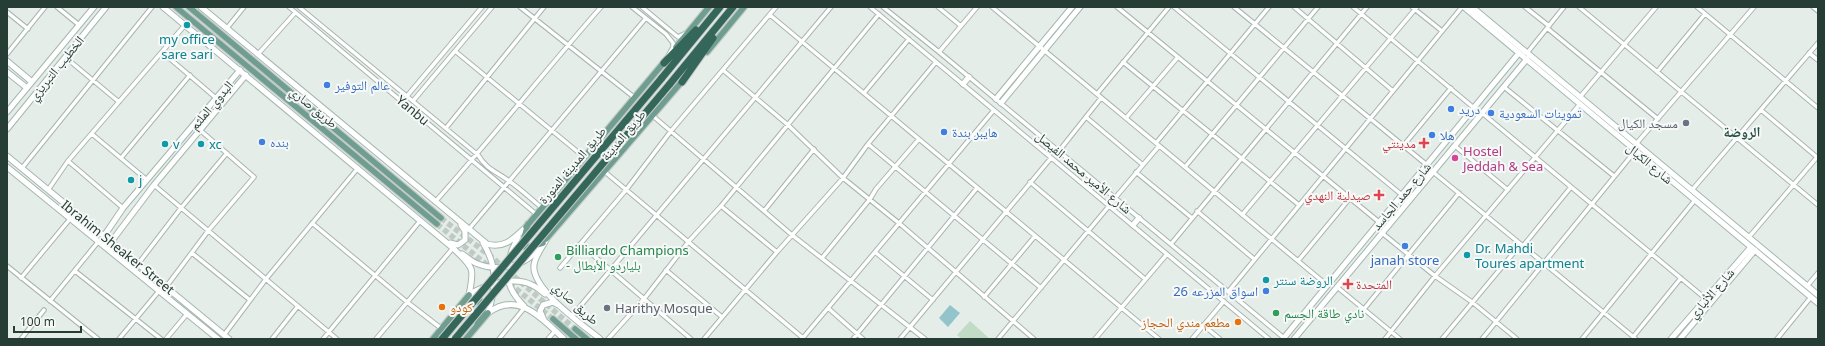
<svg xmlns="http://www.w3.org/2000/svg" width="1825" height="346" font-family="'Noto Sans','Noto Naskh Arabic',sans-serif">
	<rect width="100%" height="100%" fill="#e5ede9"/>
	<!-- green -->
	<path fill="#c1dbc7" d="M970 321 990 339H962L957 335Z"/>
	<!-- water -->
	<path fill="#94c4cb" d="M950 305 960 313 948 327 939 318Z"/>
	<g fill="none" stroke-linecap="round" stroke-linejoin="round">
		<!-- primary-tunnel -->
		<path stroke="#bfcac5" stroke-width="5.5" stroke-dasharray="5.5 3" stroke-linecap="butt" d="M441 218 494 259 575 329
			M437 224 553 319"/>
		<defs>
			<path id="street" d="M57 7 79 25
				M289 7 536 214
				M299 7 478 155C487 170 496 171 509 181 521 189 531 199 542 208
				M520 7 635 98
				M632 7 666 34 673 43V47L668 56
				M642 7 678 37 686 33
				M870 7 1269 339
				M883 7 939 52 1284 338
				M938 7 961 26
				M992 7 1327 285
				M1117 7 1379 222
				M1174 7 1402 195
				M1234 7 1427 165
				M1294 7 1393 91
				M1353 7 1474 108
				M1412 7 1442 31
				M1525 7 1549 26
				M1579 7 1818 205
				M1697 7 1818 108
				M1813 7 1818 11
				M7 12 28 29
				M770 15 1159 339
				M227 28 244 7
				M1547 28 1658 119
				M455 51 584 157
				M162 52 216 98
				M939 52 977 7
				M259 53 295 13
				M1527 53 1564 7
				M1809 53 1818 60
				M7 54 45 7
				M65 57 119 102
				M1123 62 1299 205
				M724 71 788 125 843 178 900 224 1034 339
				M1657 72 1705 14
				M1504 87 1614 176
				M864 93 909 39
				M1097 94 1169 7
				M407 96 482 7
				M1580 97 1656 7
				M413 101 492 7
				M1761 110 1818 158
				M1482 113 1706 299
				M653 116 792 235 925 339
				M1086 117 1143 165
				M1126 118 1178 57
				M446 128 544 7
				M92 134 147 180
				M1156 143 1269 7
				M868 144 1041 288
				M1636 144 1754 7
				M1403 146 1451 88
				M1455 146 1508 190
				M1059 151 1101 98
				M121 158 190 75
				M68 161 123 208
				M1185 167 1318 7
				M22 168 152 7
				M605 172 803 338
				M1136 172 1192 218
				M1433 172 1636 339
				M1030 182 1145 279
				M154 185 337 339
				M48 190 68 161 185 25
				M1692 190 1818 43
				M1115 198 1159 146
				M435 202C492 138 545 71 601 7
				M721 206 777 252
				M764 211 814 149
				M1197 211 1254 259
				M1242 215 1417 7
				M312 223 407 302 442 329
				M469 229 646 18
				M1382 233 1435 276 1472 302 1517 339
				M1749 237 1818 156
				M580 244 691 339
				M1171 244 1367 7
				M1523 246 1571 187
				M875 252 933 300
				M192 253 250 300
				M822 258 870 199 876 189 919 139
				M1298 261 1350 198
				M138 264 181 208 227 153
				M7 266 98 339
				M560 268 626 190 671 131 776 7
				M666 270 722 317
				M75 271 161 339
				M21 278 70 219
				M1807 286 1818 273
				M166 287 208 231 254 177 200 130
				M1337 287 1400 339
				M1228 292 1462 7
				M984 297 1035 236
				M50 301 98 242
				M828 308 863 339
				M1364 309 1459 193
				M572 316 831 7
				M1203 325 1220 339
				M224 335 266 279 358 168
				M1633 337 1681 278
				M21 339 44 310
				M119 339 159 291
				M166 339 187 314
				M272 339 298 306
				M323 339 420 221
				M376 339 453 248
				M499 339 525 307
				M548 339 555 331
				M608 339 644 299 689 241 721 206 879 14
				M704 339 777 252 843 178 868 144 936 62
				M802 339 994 110
				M853 339 977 188
				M900 339 1051 158
				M998 339 1109 206
				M1095 339 1167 254
				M1192 339 1224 301
				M1385 339 1435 276 1580 104
				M1442 339 1521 244
				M1482 339 1636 150
				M1582 339 1695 200
				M1777 339 1811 297"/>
			<path id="secondary" d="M163 7 453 248C473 268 475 266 469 295
				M201 7 487 244C505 249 514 238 526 227
				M1464 7 1818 303
				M1472 7 1818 295
				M7 61 32 82
				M7 72 27 88
				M963 84 969 77
				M996 99 1072 7
				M1001 103 1080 7
				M7 112 94 7
				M7 129 106 7
				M7 156 229 339
				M7 167 218 339
				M1133 225 1139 218
				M104 236 123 208 240 70
				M546 240C542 248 535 256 534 265 531 289 582 324 600 339
				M111 242 154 185 246 75
				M450 243 458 245 465 240V231L461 225
				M483 243C498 267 496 287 488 313
				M462 254C467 257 472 262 478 264 493 270 515 268 529 258 533 255 536 250 540 247
				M510 257 512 250 518 237
				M508 275C508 288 516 298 524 306
				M469 295C485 284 514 276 532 285 537 287 541 291 545 294
				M488 313C518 290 542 319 564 339
				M544 320 540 311 543 305 553 302 556 304
				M1283 339 1519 53
				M1294 339 1527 59
				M1671 339 1751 247
				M1680 339 1755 250"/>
			<path id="primary" d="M176 7 437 224
				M189 7 441 218
				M676 47 709 7
				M707 52 744 7
				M528 224 524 238 525 247H529L543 243
				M526 227 666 60
				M546 239 684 79
				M472 303 480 301 483 310 477 325
				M553 319 576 339
				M575 329 587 339
				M433 339 469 295
				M466 339 488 313"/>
			<path id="highway" d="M664 63 696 30
				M661 79 720 7
				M682 82 713 38
				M669 85 733 7"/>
		</defs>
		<!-- street casing -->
		<use href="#street" stroke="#a8b5b0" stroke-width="5.5"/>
		<!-- secondary casing -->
		<use href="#secondary" stroke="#a5b7b0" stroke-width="7"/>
		<!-- primary casing -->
		<use href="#primary" stroke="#c2c9c7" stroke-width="8"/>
		<!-- highway casing -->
		<use href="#highway" stroke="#c2c9c7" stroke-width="9"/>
		<!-- street -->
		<use href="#street" stroke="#fff" stroke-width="3.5"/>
		<!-- secondary -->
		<use href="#secondary" stroke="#fff" stroke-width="5"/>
		<!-- primary -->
		<use href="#primary" stroke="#6f9d90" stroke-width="5.5"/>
		<!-- highway -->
		<use href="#highway" stroke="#35665a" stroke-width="7"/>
		<defs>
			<path id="highway-bridge" d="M442 339 661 79
				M455 339 669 85"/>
		</defs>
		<!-- highway-bridge casing -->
		<use href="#highway-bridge" stroke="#c2c9c7" stroke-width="9" stroke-linecap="butt"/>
		<!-- highway-bridge -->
		<use href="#highway-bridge" stroke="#35665a" stroke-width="7"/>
	</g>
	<!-- markers -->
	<g fill="#0f9aa8" stroke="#f6f9f7" stroke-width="1.5">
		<circle cx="187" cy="25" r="4"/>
		<circle cx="165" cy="144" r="4"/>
		<circle cx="201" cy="144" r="4"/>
		<circle cx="131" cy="180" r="4"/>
		<circle cx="1467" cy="255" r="4"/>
		<circle cx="1266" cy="280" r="4"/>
	</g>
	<g fill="#3f7fe0" stroke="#f6f9f7" stroke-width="1.5">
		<circle cx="327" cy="85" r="4"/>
		<circle cx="1451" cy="109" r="4"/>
		<circle cx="1491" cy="113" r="4"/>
		<circle cx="944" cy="132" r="4"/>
		<circle cx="1432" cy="135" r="4"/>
		<circle cx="262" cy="142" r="4"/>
		<circle cx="1405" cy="246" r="4"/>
		<circle cx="1266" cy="291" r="4"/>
	</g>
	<g fill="#6b7280" stroke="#f6f9f7" stroke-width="1.5">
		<circle cx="1686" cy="123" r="4"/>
		<circle cx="607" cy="308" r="4"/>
	</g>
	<g fill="#e0444e" stroke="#f6f9f7" stroke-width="1.5">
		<path d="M1422 137h4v4h4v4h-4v4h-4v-4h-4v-4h4z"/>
		<path d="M1377 189h4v4h4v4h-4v4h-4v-4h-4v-4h4z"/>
		<path d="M1346 278h4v4h4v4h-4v4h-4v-4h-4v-4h4z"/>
	</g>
	<circle fill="#d1479c" stroke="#f6f9f7" stroke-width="1.5" cx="1455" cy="158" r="4"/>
	<g fill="#2e9e5b" stroke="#f6f9f7" stroke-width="1.5">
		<circle cx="558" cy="257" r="4"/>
		<circle cx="1276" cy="313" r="4"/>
	</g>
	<g fill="#e8710a" stroke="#f6f9f7" stroke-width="1.5">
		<circle cx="442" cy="307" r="4"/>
		<circle cx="1238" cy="322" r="4"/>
	</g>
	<g text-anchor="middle" stroke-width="4" stroke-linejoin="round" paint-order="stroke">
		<!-- culture labels -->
		<g font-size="13" fill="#0d838f" stroke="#f6f9f7" text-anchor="start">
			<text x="187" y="44" text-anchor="middle">my office<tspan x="187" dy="15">sare sari</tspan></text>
			<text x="173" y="149">v</text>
			<text x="209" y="149">xc</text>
			<text x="139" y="185">j</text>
			<text x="1475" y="253">Dr. Mahdi<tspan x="1475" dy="15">Toures apartment</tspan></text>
			<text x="1274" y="285">الروضة سنتر</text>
		</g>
		<!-- street labels -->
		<g font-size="13" fill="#263d36" stroke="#f6f9f7">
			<text transform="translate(56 68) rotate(-51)" y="5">الخطيب التبريزي</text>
			<text transform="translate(211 105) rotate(-50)" y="5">البدوي الملثم</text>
			<text transform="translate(314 107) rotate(40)" y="5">طريق صاري</text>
			<text transform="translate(413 110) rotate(40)" y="5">Yanbu</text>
			<text transform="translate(623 135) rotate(-50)" y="5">طريق المدينة</text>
			<text transform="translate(1650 163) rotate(40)" y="5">شارع الكيال</text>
			<text transform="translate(572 165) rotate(-50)" y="5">طريق المدينة المنورة</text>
			<text transform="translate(1084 172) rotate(40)" y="5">شارع الأمير محمد الفيصل</text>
			<text transform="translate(1401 196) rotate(-50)" y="5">شارع حمد الجاسد</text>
			<text transform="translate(118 247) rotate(39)" y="5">Ibrahim Sheaker Street</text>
			<text transform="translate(1711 293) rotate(-49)" y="5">شارع الأنباري</text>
			<text transform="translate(576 303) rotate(42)" y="5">طريق صاري</text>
		</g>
		<!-- shop labels -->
		<g font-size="13" fill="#366cbe" stroke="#f6f9f7" text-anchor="start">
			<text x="335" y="90">عالم التوفير</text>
			<text x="1459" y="114">دريد</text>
			<text x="1499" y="118">تموينات السعودية</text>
			<text x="952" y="137">هايبر بندة</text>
			<text x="1440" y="140">هلا</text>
			<text x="270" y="147">بنده</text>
			<text x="1405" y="265" text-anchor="middle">janah store</text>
			<text x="1258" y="296" text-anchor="end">اسواق المزرعه 26</text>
		</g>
		<!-- worship labels -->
		<g font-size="13" fill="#5b616d" stroke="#f6f9f7" text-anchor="end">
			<text x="1678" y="128">مسجد الكيال</text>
			<text x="615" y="313" text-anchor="start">Harithy Mosque</text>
		</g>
		<!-- health labels -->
		<g font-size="13" fill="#be3a42" stroke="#f6f9f7" text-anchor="end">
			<text x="1416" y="148">مدينتي</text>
			<text x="1371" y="200">صيدلية النهدي</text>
			<text x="1356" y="289" text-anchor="start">المتحدة</text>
		</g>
		<!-- hotel labels -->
		<g font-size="13" fill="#b23c85" stroke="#f6f9f7" text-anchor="start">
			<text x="1463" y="156">Hostel<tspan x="1463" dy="15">Jeddah &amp; Sea</tspan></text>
		</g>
		<!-- leisure labels -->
		<g font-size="13" fill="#27864d" stroke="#f6f9f7" text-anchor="start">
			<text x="566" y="255">Billiardo Champions<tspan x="566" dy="15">- بلياردو الأبطال</tspan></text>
			<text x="1284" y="318">نادي طاقة الجسم</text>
		</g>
		<!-- food labels -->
		<g font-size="13" fill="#c56008" stroke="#f6f9f7" text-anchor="start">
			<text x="450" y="312">كودو</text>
			<text x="1230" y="327" text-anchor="end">مطعم مندي الحجاز</text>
		</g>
		<!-- neighbourhood labels -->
		<g font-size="14" font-weight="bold" fill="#244d41" stroke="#f6f9f7">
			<text x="1742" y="137">الروضة</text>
		</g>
	</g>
	<!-- border -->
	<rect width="1825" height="346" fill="none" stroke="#263d36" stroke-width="16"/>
	<!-- scale -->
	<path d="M14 326v6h67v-6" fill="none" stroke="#263d36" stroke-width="2"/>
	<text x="20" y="326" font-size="12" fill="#263d36" stroke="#f6f9f7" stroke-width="3" paint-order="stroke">100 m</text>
</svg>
